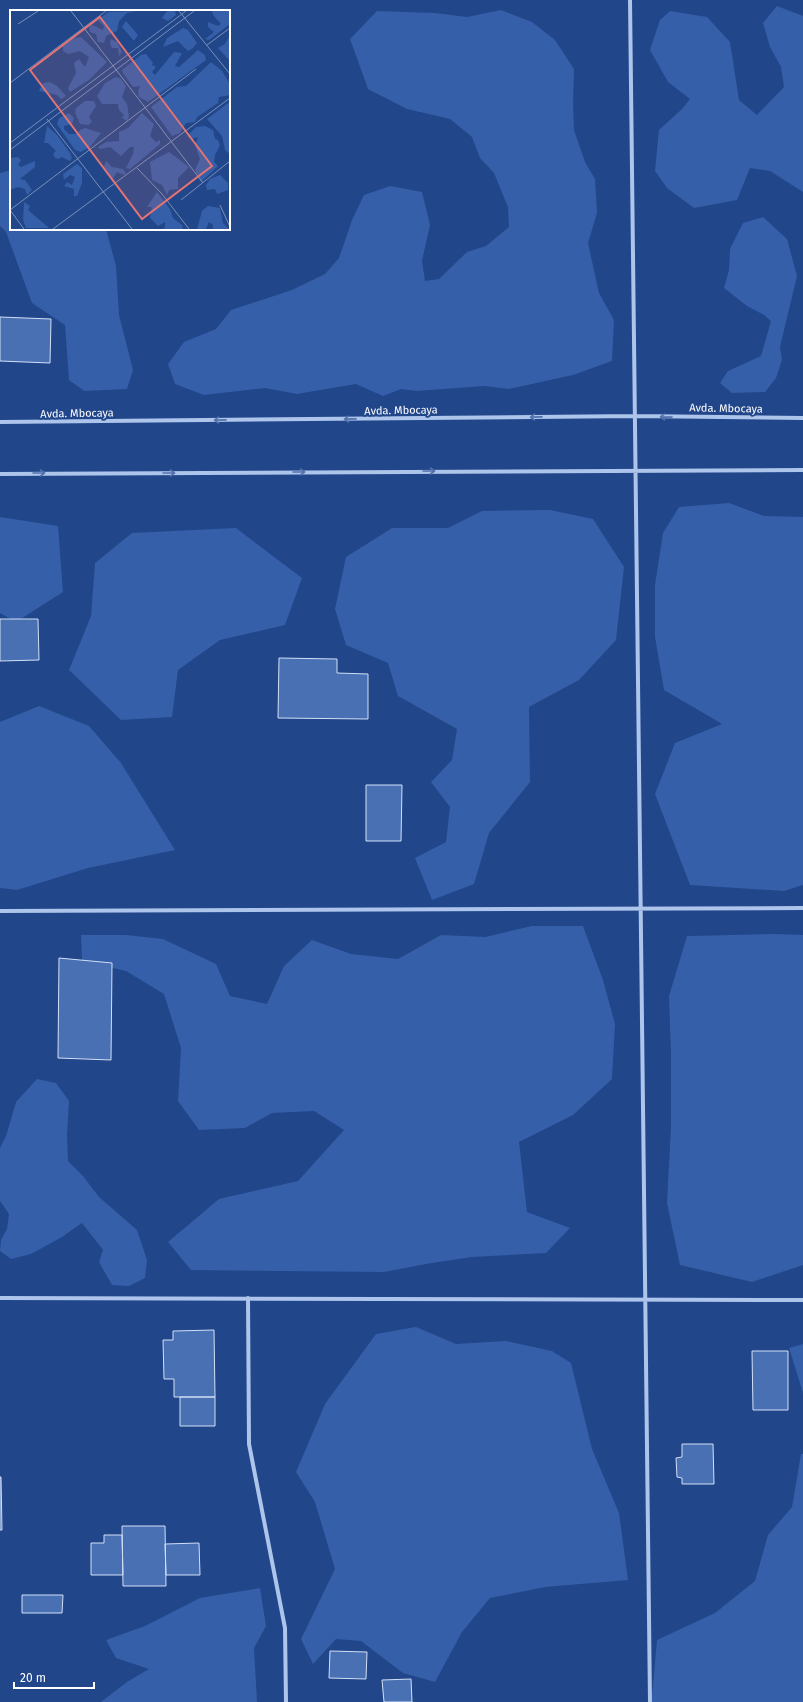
<svg xmlns="http://www.w3.org/2000/svg" width="803" height="1702" font-family="'Fira Sans',sans-serif">
	<rect width="100%" height="100%" fill="#21468a"/>
	<!-- green -->
	<path fill="#355fa8" d="M777 6 803 16V192L770 171 750 168 737 200 694 208 667 188 655 171 659 130 682 109 690 99 668 82 650 50 660 20 670 11 707 17 730 42 739 100 757 115 784 87 781 67 770 47 763 23Z
		M501 10 532 22 555 40 574 69 573 104 574 130 585 162 595 179 597 213 588 243 599 293 614 320 612 361 573 375 509 389 484 386 417 391 401 389 383 396 356 384 297 394 265 388 204 395 175 384 168 364 184 342 216 329 231 310 292 290 325 274 339 258 352 220 364 195 390 186 422 192 430 225 422 261 425 281 439 279 467 252 486 246 509 227 508 207 494 173 480 158 472 137 450 119 407 109 368 89 350 39 377 11 435 13 467 17Z
		M11 170V229H106L116 266 119 315 133 370 127 389 84 391 69 380 65 325 32 303 6 232 0 226V173Z
		M763 217 787 239 797 276 780 347 782 360 776 378 765 392 732 393 720 383 728 371 761 356 771 321 764 315 747 306 724 288 729 270 730 249 743 223Z
		M729 503 764 516 803 517V885L784 891 690 885 655 794 675 743 722 724 664 690 655 637V585L663 533 679 507Z
		M550 510 593 519 624 567 616 640 579 680 529 707 530 782 489 833 474 884 432 900 415 858 446 842 450 807 431 782 452 760 457 729 398 696 388 663 346 645 335 609 346 557 392 528H448L482 511Z
		M0 517 58 526 63 592 16 622 0 613Z
		M236 528 302 578 285 625 220 640 178 670 172 717 121 720 69 670 91 616 95 563 132 533Z
		M39 706 89 726 121 763 175 850 88 868 17 890 0 888V722Z
		M532 926H583L603 980 615 1024 612 1079 573 1115 519 1142 527 1212 570 1228 546 1253 472 1257 432 1263 384 1272 191 1270 168 1242 219 1199 298 1181 344 1130 314 1111 272 1113 245 1128 199 1130 178 1101 181 1048 164 994 126 971 82 961 81 935H126L163 939 216 964 230 996 267 1004 284 966 312 940 351 954 398 959 441 935 485 937Z
		M775 934 803 935V1265L752 1282 680 1265 667 1203 671 1126V1054L669 996 687 936Z
		M37 1079 56 1083 69 1101 67 1135 68 1161 83 1176 99 1197 137 1230 147 1260 145 1278 129 1286 112 1285 99 1262 103 1250 82 1223 62 1237 31 1254 11 1259 0 1251 1 1240 7 1229 9 1214 0 1201V1148L6 1136 16 1102Z
		M416 1327 456 1344 506 1341 552 1351 571 1363 592 1449 619 1513 628 1580 545 1587 490 1598 462 1632 435 1682 403 1673 361 1641 336 1639 313 1664 301 1639 335 1569 315 1502 296 1472 325 1404 376 1334Z
		M803 1344V1393L789 1348Z
		M801 1454H803V1702H650L652 1696 657 1640 715 1613 755 1581 768 1535 792 1507Z
		M260 1588 266 1626 254 1648 257 1702H101L127 1682 149 1669 116 1658 106 1640 145 1626 200 1598Z"/>
	<!-- building -->
	<path fill="#4970b2" stroke="#d2e0f8" d="M0 317 51 319 50 363 0 361Z
		M0 619H38L39 660 0 661Z
		M279 658 337 659V673L368 674V719L278 718Z
		M366 785H402L401 841H366Z
		M59 958 112 963 111 1060 58 1058Z
		M214 1330 215 1397H174V1379H164L163 1340H173V1331Z
		M752 1351H788V1410H753Z
		M180 1397H215V1426H180Z
		M682 1444H713L714 1484H682V1478L677 1477 676 1458 682 1457Z
		M0 1477H1L2 1530H0Z
		M122 1526H165L166 1586H123Z
		M104 1535H122L123 1575H91V1543H104Z
		M199 1543 200 1575H166L165 1544Z
		M22 1595H63L62 1613H22Z
		M330 1651 367 1652 366 1679 329 1678Z
		M411 1679 412 1702H384L382 1680Z"/>
	<g fill="none" stroke-linecap="round" stroke-linejoin="round">
		<!-- minor -->
		<path stroke="#adc4eb" stroke-width="4" d="M630 0 650 1702
			M0 422 636 416 803 418
			M0 474 803 470
			M0 911 803 908
			M0 1298 803 1300
			M248 1298 249 1444 285 1628 286 1702"/>
	</g>
	<!-- one-way arrows -->
	<defs><path id="oneway-shaft" d="M-6 0H5M1.5-3L5.5 0L1.5 3" fill="none" stroke-width="1.6" stroke-linecap="round" stroke-linejoin="round"/></defs>
	<g stroke="#5272ac">
		<use href="#oneway-shaft" transform="translate(536 417) rotate(179)"/>
		<use href="#oneway-shaft" transform="translate(666 417) rotate(-179)"/>
		<use href="#oneway-shaft" transform="translate(350 419) rotate(179)"/>
		<use href="#oneway-shaft" transform="translate(220 420) rotate(179)"/>
		<use href="#oneway-shaft" transform="translate(429 471)"/>
		<use href="#oneway-shaft" transform="translate(299 472)"/>
		<use href="#oneway-shaft" transform="translate(39 473)"/>
		<use href="#oneway-shaft" transform="translate(169 473)"/>
	</g>
	<g text-anchor="middle" stroke-width="4" stroke-linejoin="round" paint-order="stroke">
		<!-- street labels -->
		<g font-size="11" fill="#fff" stroke="#21468a">
			<text transform="translate(726 408) rotate(1)" y="4">Avda. Mbocaya</text>
			<text transform="translate(401 410) rotate(-1)" y="4">Avda. Mbocaya</text>
			<text transform="translate(77 413) rotate(-1)" y="4">Avda. Mbocaya</text>
		</g>
	</g>
	<!-- overview -->
	<g transform="translate(10 10)">
		<rect width="220" height="220" fill="#21468a"/>
		<path d="M126 1 117 3 109 11 107 21 96 26 94 33 88 32 86 24 80 22 79 17 82 15 93 20 94 16 88 10 98 2ZM157 1H165L166 5 158 11 152 8ZM202 1H220V14L199 30 195 29 204 22 198 17V12L208 16 211 14 203 5ZM116 11 128 25 124 31 112 17ZM173 18 178 20 187 33 183 38 178 41 168 31 153 37 157 28ZM220 25V51L208 38 215 34ZM71 27 97 52 79 70 60 82 58 78 66 63 64 53 69 49 75 57 79 47 70 41 58 44 53 41V36L64 28ZM101 29 107 32 112 42 109 46 108 38H102L100 34ZM188 40 195 45 196 50 138 92 129 87 128 81 130 76 123 77 113 63 112 60 131 45 136 44 143 53 142 55 146 57 142 62 145 65 164 42 172 43 165 56 169 57ZM201 52 212 61 220 74V85L209 87 208 93 187 107 185 112 176 113 170 123 162 126 141 97 167 77 176 76ZM106 67 111 69 116 76 112 87 117 94 119 106 117 111 112 108 114 105 109 100 108 94H92L87 86 95 73ZM40 72 47 76 56 86 51 89 47 85 29 81 33 73ZM75 91H84L86 96 79 107 82 112 78 115 70 114 65 103 66 98ZM218 93 220 94V144L215 140 212 126 197 109ZM59 103 64 108 62 114 54 116V119L59 124H67L70 120 75 118 91 123 80 137 71 142 65 140 47 114 49 108ZM132 103 144 114 140 126 146 132 150 130V134L120 159 116 158 123 144 124 137H120L111 146 100 137 90 139 88 137 96 132 109 131V122L118 118ZM37 116 47 125 60 143 62 148 60 151 51 147 49 149 45 148 43 144 46 141 38 133H34ZM195 116 203 120 205 129 208 130 210 135 205 145 204 152 208 156 191 172 185 160 190 149 185 135 188 127 181 129 177 126 186 117ZM159 142 179 157 168 168V179L159 180 157 185 152 175 142 170 140 152ZM8 147 11 150 8 155 11 157 25 151V157L10 169 15 170 22 180 17 185 15 179 8 177 0 180V148ZM96 151 102 157 113 159 116 163 114 165 107 162 102 170 96 163 94 156ZM67 154 72 158V173L67 186H64V179L54 176 57 172 62 175 65 167 60 165 54 170 53 164ZM210 165 218 173V180L207 184 205 179 197 180 196 175 200 169ZM147 182 160 199 163 208 172 215 173 219H152L155 218V212L148 216 140 208 142 197H137ZM14 192 20 196 18 200 39 218H16L13 210ZM198 196 210 198 213 213 219 219H203V215L199 212 196 219H187L192 201Z" fill="#355fa8"/>
		<path fill="none" stroke="#7a90b9" stroke-width="1" d="M61 1 193 173M169 1 220 64M8 14 28 1M197 35 220 18M0 73 96 1M37 109 122 219M0 133 176 1M0 140 184 1M127 158 152 184 179 219M171 190 220 151M210 195 220 217M0 200 186 59M0 200 14 219M43 219 220 88"/>
		<path fill="#e47373" fill-opacity="0.15" stroke="#e47373" stroke-width="2" d="M90 7 202 156 132 209 20 60Z"/>
		<rect width="220" height="220" fill="none" stroke="#fff" stroke-width="2"/>
	</g>
	<!-- scale -->
	<path d="M14 1682v6h80v-6" fill="none" stroke="#ffffff" stroke-width="2"/>
	<text x="20" y="1682" font-size="12" fill="#ffffff" stroke="#21468a" stroke-width="3" paint-order="stroke">20 m</text>
</svg>
